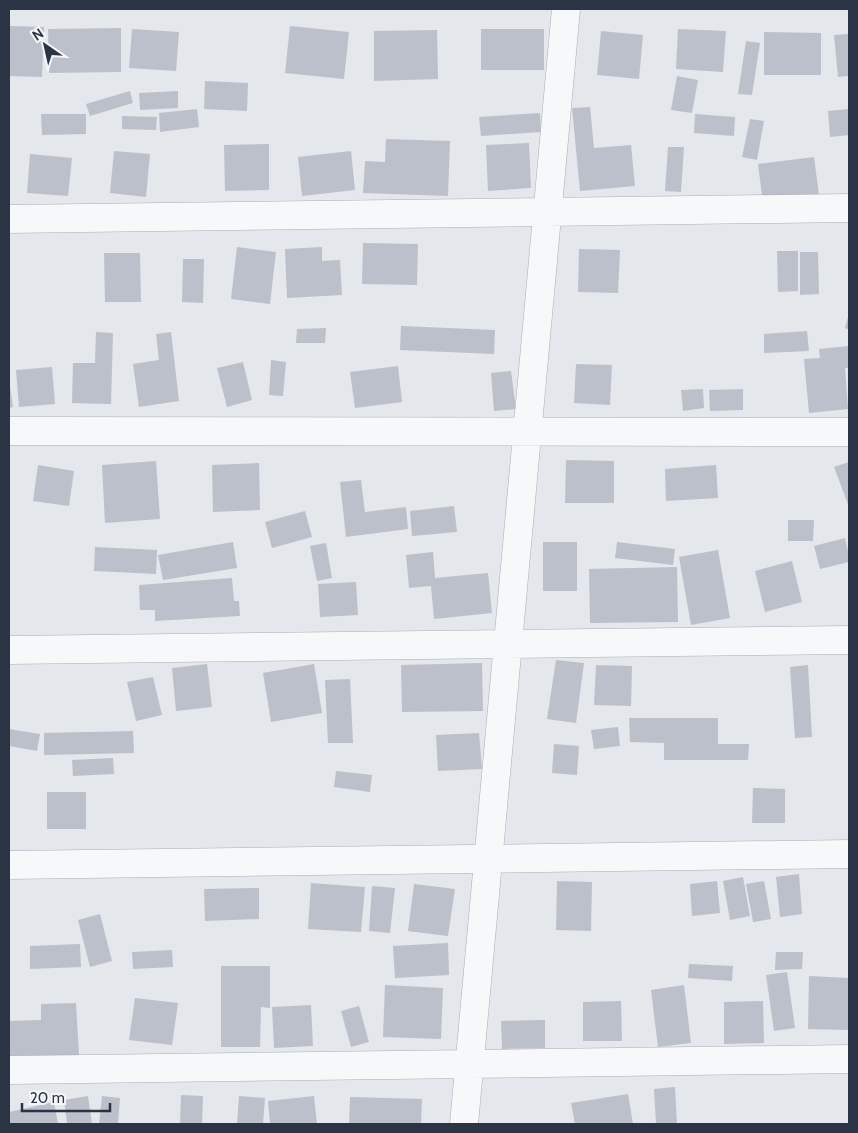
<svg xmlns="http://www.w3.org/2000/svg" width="858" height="1133" font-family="Cabin,sans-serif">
	<rect width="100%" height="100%" fill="#e4e7ec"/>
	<!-- building -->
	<path fill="#bbc0ca" d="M9 26 44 27 42 77 9 76Z
		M290 26 349 32 344 79 285 73Z
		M121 28V72L49 73 48 29Z
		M132 29 179 32 176 71 129 68Z
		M481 29H544V70H481Z
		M678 29 726 31 723 72 676 69Z
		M437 30 438 79 374 81V31Z
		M601 31 643 35 639 79 597 75Z
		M764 32 821 33V75H764Z
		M849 34V76L838 77 834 35Z
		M746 41 760 43 752 95 738 94Z
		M677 76 698 80 692 113 671 110Z
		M205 81 248 83 247 111 204 109Z
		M130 91 133 103 90 116 86 104Z
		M178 91V108L140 110 139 93Z
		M590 107 594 148 631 145 635 186 580 191 572 108Z
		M197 109 199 127 160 132 159 113Z
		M849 109V135L830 137 828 111Z
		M540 113 541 132 481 136 479 117Z
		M41 114H86V134L42 135Z
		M695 114 735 117 734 136 694 133Z
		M122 116 157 117 156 130 122 129Z
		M750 119 764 121 757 160 742 157Z
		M386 139 450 141 448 196 363 193 365 161 385 162Z
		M529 143 531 188 488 191 486 145Z
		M269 144V190L225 191 224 145Z
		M668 147H684L681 192 665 191Z
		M114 151 150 154 146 197 110 193Z
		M351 151 355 190 302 196 298 157Z
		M30 154 72 158 68 196 27 193Z
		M814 157 819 195 763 203 758 164Z
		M363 243 418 244 417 285 362 284Z
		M237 247 276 252 270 304 231 299Z
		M322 247V261L340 260 342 295 287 298 285 249Z
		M579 249 620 250 618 293 578 292Z
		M777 251H798V291L778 292Z
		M800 252H818L819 294 800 295Z
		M104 253H140L141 302H105Z
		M183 259H204L203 303 182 302Z
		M849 313V330L845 328Z
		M401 326 495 330 494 354 400 350Z
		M326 328 325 343H296L297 329Z
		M807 331 809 351 764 353V334Z
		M96 332 113 333 111 404 72 403 73 363H95Z
		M171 332 179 401 139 407 133 364 159 360 156 334Z
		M849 346V368H845L848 409 809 413 804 359 820 358 819 349Z
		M271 360 286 362 283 396 269 395Z
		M243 362 252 400 227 407 217 368Z
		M576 364 612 365 610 405 574 403Z
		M398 366 402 402 355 408 350 372Z
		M52 367 55 404 19 407 16 370Z
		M511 371 516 409 494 411 491 373Z
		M9 386H10L13 407 9 408Z
		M703 389 704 408 683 411 681 390Z
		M743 389V410L710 411 709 390Z
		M566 460 614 461V503H565Z
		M156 461 160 519 105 523 102 465Z
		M849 462V507L834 467Z
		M259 463 260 510 213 512 212 465Z
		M38 465 74 471 69 506 33 501Z
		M716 465 718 498 666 501 665 469Z
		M361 480 365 512 406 507 408 529 346 537 340 482Z
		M454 506 457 532 412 536 410 511Z
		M305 511 312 537 272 548 265 522Z
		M788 520H814L813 541H788Z
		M845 538 849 556V562L820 569 814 546Z
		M233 542 237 568 163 580 158 555Z
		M543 542H577V591H543Z
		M617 542 675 549 673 565 615 558Z
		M326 543 332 578 317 581 310 546Z
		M95 547 157 550 156 574 94 571Z
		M718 550 730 618 691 625 679 557Z
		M433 552 435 578 488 573 492 613 434 619 431 586 409 588 406 555Z
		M792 561 802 602 765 612 755 571Z
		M677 567 678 622 590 623 589 569Z
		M232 578 234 601H239L240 616 155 621V610H140L139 585Z
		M356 582 358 615 320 617 318 584Z
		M556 660 584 663 576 723 547 719Z
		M482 663 483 711 402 712 401 665Z
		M207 664 212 707 176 711 172 668Z
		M314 664 322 713 271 722 263 673Z
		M596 665 632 666 631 706 594 705Z
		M808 665 812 737 795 738 790 667Z
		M153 677 162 715 136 721 127 682Z
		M350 679 353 743H328L325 680Z
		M629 718H718V744H749L748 760H664V743L630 742Z
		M618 727 620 746 594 749 591 730Z
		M9 729 40 734 37 751 9 746Z
		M133 731 134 753 44 755V733Z
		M479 733 482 769 438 771 436 735Z
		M554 744 579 746 577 775 552 773Z
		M113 758 114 774 73 776 72 760Z
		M336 771 372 775 370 792 334 787Z
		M753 788 785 789V823H752Z
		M47 792H86V829H47Z
		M799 874 802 914 780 917 776 877Z
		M743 877 750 916 730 920 723 881Z
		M557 881 592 882 591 931 556 930Z
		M717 881 720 913 692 916 690 884Z
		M764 881 771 919 753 922 746 884Z
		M311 883 365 887 361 932 308 929Z
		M414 884 455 889 448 936 408 931Z
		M372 886 395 888 390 933 369 931Z
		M259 888V919L205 921 204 889Z
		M100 914 112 961 90 967 78 920Z
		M448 943 449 975 395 978 393 946Z
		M80 944 81 967 30 969V946Z
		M172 950 173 967 133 969 132 952Z
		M776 952H803L802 969 775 970Z
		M689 964 733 966 732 981 688 978Z
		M221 966H270V1008L261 1007 260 1047H221Z
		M787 972 795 1028 774 1031 766 975Z
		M809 976 849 978V1030L808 1029Z
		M385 985 443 988 441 1039 383 1037Z
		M684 985 691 1043 658 1047 651 990Z
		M135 998 178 1003 172 1045 129 1040Z
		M621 1001 622 1041H583V1002Z
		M763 1001 764 1043 724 1044V1002Z
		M76 1003 79 1055 9 1058V1021L41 1020V1004Z
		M311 1005 313 1046 274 1048 272 1007Z
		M359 1006 369 1042 351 1047 341 1011Z
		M545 1020V1048L502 1049 501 1021Z
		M675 1087 677 1124H656L654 1089Z
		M628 1094 633 1124H575L571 1103Z
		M181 1095 203 1096 202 1124H180Z
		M88 1096 92 1124H67L64 1100Z
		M102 1096 120 1098 118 1124H99Z
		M239 1096 265 1098 263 1124H237Z
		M314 1096 317 1124H270L268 1101Z
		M350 1097 422 1099 421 1124H349Z
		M54 1102 58 1124H9V1112Z"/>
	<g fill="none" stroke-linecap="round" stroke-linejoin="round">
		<defs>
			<path id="street" d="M9 219 849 208
				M9 431 849 432
				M9 650 849 640
				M9 865 849 854
				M9 1070 849 1059
				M464 1124 566 9"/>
		</defs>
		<!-- street casing -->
		<use href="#street" stroke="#a9aeb7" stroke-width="29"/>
		<!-- street -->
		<use href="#street" stroke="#f7f8fa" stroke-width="28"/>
	</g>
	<!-- border -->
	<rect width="858" height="1133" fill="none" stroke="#2b3445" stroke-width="20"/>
	<!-- north arrow -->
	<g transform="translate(45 45) rotate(326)" stroke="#f4f6f9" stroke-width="4" paint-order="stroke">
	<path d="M0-4L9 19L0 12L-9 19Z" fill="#2b3445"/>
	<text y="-8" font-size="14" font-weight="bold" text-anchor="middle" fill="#2b3445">N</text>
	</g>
	<!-- scale -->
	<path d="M22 1103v8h88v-8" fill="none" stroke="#2b3445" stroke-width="2.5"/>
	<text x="30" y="1103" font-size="15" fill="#2b3445" stroke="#f4f6f9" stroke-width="4" paint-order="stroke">20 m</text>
</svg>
